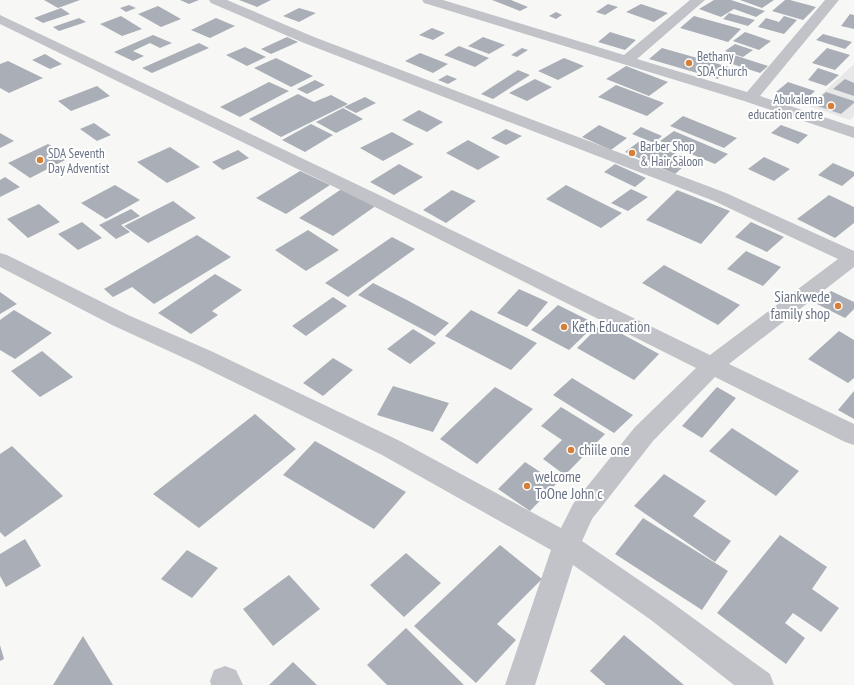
<svg xmlns="http://www.w3.org/2000/svg" width="854" height="685" font-family="'PT Sans Narrow',sans-serif">
	<rect width="100%" height="100%" fill="#f7f8f5"/>
	<!-- built -->
	<path fill="#e8e8e8" d="M854 64V116L850 120 809 106Z"/>
	<!-- building -->
	<path fill="#aaaeb6" d="M44 0H80L58 8Z
		M180 0H199L189 4Z
		M239 0H271L257 7Z
		M492 0H511L528 7 520 11Z
		M714 0H731L765 11 756 17 734 9 721 17 699 9Z
		M740 0H774L762 8Z
		M785 0H790L816 7 803 20 772 11Z
		M608 4 618 7 605 15 596 12Z
		M641 4 668 13 654 22 626 12Z
		M129 5 136 8 126 12 120 8Z
		M158 6 181 19 161 27 138 14Z
		M61 8 70 14 43 23 34 18Z
		M299 8 316 13 299 22 283 16Z
		M556 12 562 15 556 19 549 16Z
		M729 13 755 20 748 26 723 19Z
		M850 14 854 15V29L841 26Z
		M121 16 142 29 122 36 100 24Z
		M694 16 741 29 728 42 680 28Z
		M784 16 797 20 784 34 758 27 766 18 779 22Z
		M79 18 86 22 59 31 53 27Z
		M216 18 235 26 210 38 191 30Z
		M432 28 445 33 433 40 419 35Z
		M610 32 636 40 625 50 598 42Z
		M745 32 771 41 759 50 733 41Z
		M823 34 852 42 845 49 816 40Z
		M153 35 172 43 160 48 150 43 133 51 144 56 133 61 114 52Z
		M287 37 298 42 271 54 261 49Z
		M483 37 505 45 489 54 468 46Z
		M199 43 209 48 152 73 142 68Z
		M735 44 753 50 743 57 725 51Z
		M459 46 489 58 475 67 444 55Z
		M245 47 266 57 247 66 226 55Z
		M522 48 528 50 517 57 511 55Z
		M662 48 729 67 718 79 649 59Z
		M827 48 850 55 835 70 812 63Z
		M420 53 448 64 433 73 405 61Z
		M728 53 768 66 760 73 720 60Z
		M45 54 62 64 50 69 32 60Z
		M276 58 313 76 291 87 254 68Z
		M564 58 584 66 558 80 538 71Z
		M8 61 43 78 9 93 0 88V64Z
		M626 66 668 82 649 96 606 79Z
		M818 68 839 75 826 86 808 80Z
		M518 70 530 75 493 99 481 94Z
		M447 75 457 79 448 84 438 80Z
		M535 79 552 87 527 101 509 93Z
		M845 79 854 83V96L833 89Z
		M315 80 325 85 307 94 297 89Z
		M269 82 289 91 240 117 220 107Z
		M788 82 815 91 803 102 776 92Z
		M616 85 664 103 647 116 598 97Z
		M97 86 110 96 71 111 58 101Z
		M826 92 854 101V103L841 114 812 104Z
		M298 94 314 102 331 95 348 104 281 137 249 119Z
		M365 97 376 103 356 113 344 107Z
		M343 108 363 119 336 133 316 122Z
		M419 110 443 122 427 132 402 120Z
		M683 116 737 138 724 148 670 126Z
		M94 123 111 135 97 141 80 129Z
		M311 124 333 135 305 152 282 140Z
		M599 125 627 138 611 150 582 137Z
		M781 125 808 135 798 144 771 133Z
		M641 127 662 136 654 143 632 134Z
		M506 129 522 136 506 145 491 138Z
		M674 131 728 154 715 164 660 141Z
		M392 132 414 144 383 161 360 148Z
		M0 133 14 141 0 148Z
		M468 140 500 157 478 170 446 153Z
		M641 140 691 160 675 174 625 152Z
		M48 144 71 157 30 178 8 163Z
		M170 147 200 167 167 183 137 162Z
		M238 150 249 158 223 170 212 162Z
		M764 157 790 169 774 181 748 169Z
		M833 163 854 172V176L842 186 818 175Z
		M399 164 423 177 394 195 370 182Z
		M615 164 646 178 635 187 604 172Z
		M300 171 330 185 286 214 256 198Z
		M5 177 20 187 0 197V180Z
		M115 185 140 200 106 219 81 203Z
		M566 185 622 213 601 228 546 199Z
		M343 188 377 205 333 236 299 218Z
		M631 189 648 197 628 211 611 203Z
		M452 190 476 201 446 223 423 210Z
		M677 190 730 211 701 244 646 220Z
		M829 195 854 207V223L835 238 797 219Z
		M173 201 196 218 148 243 124 226Z
		M39 204 60 222 28 238 7 219Z
		M131 209 140 216 121 225 130 232 116 239 99 225Z
		M82 222 102 238 78 250 58 234Z
		M751 222 784 237 767 252 735 237Z
		M308 230 339 250 306 271 275 250Z
		M197 235 231 257 154 304 132 287 113 297 104 289Z
		M392 237 415 249 348 297 325 283Z
		M746 251 781 267 763 286 727 269Z
		M664 265 740 305 718 325 642 283Z
		M215 274 242 290 212 311 218 315 191 334 158 313Z
		M373 283 407 300 449 323 435 336 358 295Z
		M519 289 548 302 527 327 497 313Z
		M831 291 854 302V309L845 318 817 304Z
		M0 292 17 304 0 314Z
		M333 297 347 306 306 336 292 326Z
		M558 305 596 324 569 350 531 330Z
		M14 310 52 333 15 359 0 350V320Z
		M471 310 537 343 511 370 445 336Z
		M602 323 659 354 634 380 577 348Z
		M413 329 436 343 410 364 387 349Z
		M839 331 854 340V378L848 383 808 359Z
		M42 351 73 377 40 397 11 371Z
		M333 358 353 370 323 396 303 383Z
		M572 378 633 415 614 433 553 395Z
		M393 386 449 403 433 432 377 415Z
		M495 387 533 409 477 464 440 439Z
		M717 387 736 398 702 438 682 426Z
		M854 391V419L838 410Z
		M561 407 605 434 565 475 543 459 562 440 541 426Z
		M255 414 296 449 199 528 153 494Z
		M732 428 799 471 776 496 709 451Z
		M315 441 406 492 374 529 283 475Z
		M12 446 63 496 5 537 0 532V454Z
		M525 462 557 483 530 511 498 489Z
		M664 474 706 501 693 516 731 541 715 562 634 506Z
		M643 518 728 571 702 610 615 554Z
		M780 535 827 567 812 589 839 608 821 632 793 613 785 623 805 638 786 664 717 613Z
		M25 539 41 566 6 587 0 576V554Z
		M500 545 542 579 497 624 516 640 476 683 414 626Z
		M187 550 218 568 192 598 161 579Z
		M406 553 441 583 404 617 370 585Z
		M289 575 320 609 273 646 243 609Z
		M406 628 464 685H387L367 665Z
		M624 635 684 685H606L590 671Z
		M83 636 113 685H53Z
		M0 645 4 659 0 661Z
		M293 662 317 685H269Z"/>
	<g fill="none" stroke-linecap="round" stroke-linejoin="round">
		<!-- street -->
		<path fill="#c1c3c8" fill-rule="evenodd" d="M209 0H227L314 37 726 193 854 251V267L729 364 854 424V445L845 442 715 377 653 441 592 519 582 541 671 602 770 674 774 685H734L651 620 573 565 535 685H505L551 550 382 455 195 363 112 325 0 267V253L7 255 128 315 211 351 400 441 561 528 573 504 635 427 696 368 363 201 0 24V15L375 193 710 355 838 259 714 201 304 43 211 3Z
			M422 0H443L624 55 690 0H705L637 59 747 92 825 0H839L760 96 854 127V138L744 101 424 3Z
			M225 666 236 670 243 685H211L210 681 214 670Z"/>
	</g>
	<!-- markers -->
	<g fill="#d57f38" stroke="#fff" stroke-width="1.5">
		<circle cx="689" cy="63" r="4"/>
		<circle cx="831" cy="106" r="4"/>
		<circle cx="632" cy="153" r="4"/>
		<circle cx="40" cy="160" r="4"/>
		<circle cx="838" cy="306" r="4"/>
		<circle cx="564" cy="327" r="4"/>
		<circle cx="571" cy="450" r="4"/>
		<circle cx="527" cy="486" r="4"/>
	</g>
	<g text-anchor="middle" stroke-width="4" stroke-linejoin="round" paint-order="stroke">
		<!-- far-poi labels -->
		<g font-size="13" fill="#697284" stroke="#fff" text-anchor="start">
			<text x="697" y="61">Bethany<tspan x="697" dy="15">SDA church</tspan></text>
			<text x="823" y="104" text-anchor="end">Abukalema<tspan x="823" dy="15">education centre</tspan></text>
			<text x="640" y="151">Barber Shop<tspan x="640" dy="15">&amp; Hair Saloon</tspan></text>
			<text x="48" y="158">SDA Seventh<tspan x="48" dy="15">Day Adventist</tspan></text>
		</g>
		<!-- poi labels -->
		<g font-size="15" fill="#697284" stroke="#fff" text-anchor="start">
			<text x="830" y="302" text-anchor="end">Siankwede<tspan x="830" dy="17">family shop</tspan></text>
			<text x="572" y="332">Keth Education</text>
			<text x="579" y="455">chiile one</text>
			<text x="535" y="482">welcome<tspan x="535" dy="17">ToOne John c</tspan></text>
		</g>
	</g>
</svg>
